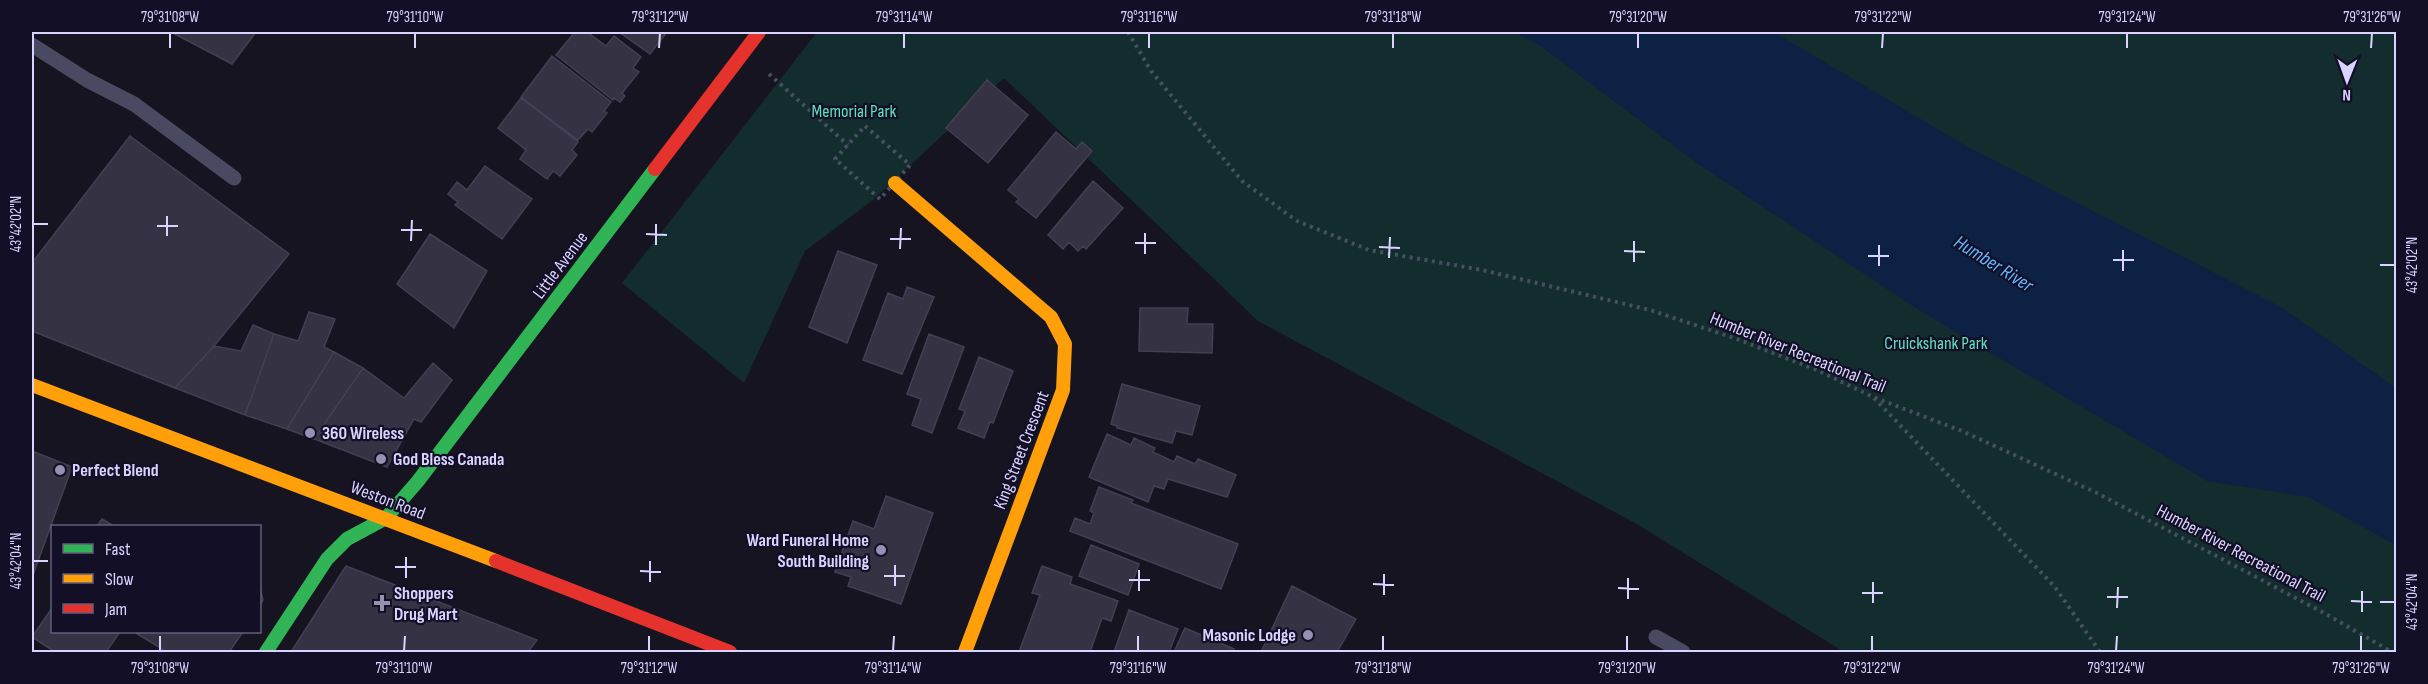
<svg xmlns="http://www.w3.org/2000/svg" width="2428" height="684" font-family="'Sofia Sans Condensed',sans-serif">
	<rect width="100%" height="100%" fill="#161421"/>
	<!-- green -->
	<path fill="#132c2d" d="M817 32H2396V652H1844L1635 523 1258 321 1004 78 873 200 805 251 744 383 622 283Z"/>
	<!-- water -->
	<path fill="#0d2144" d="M1514 32H1774L1966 146 2281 307 2396 388V545L2308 497 2207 481 1922 312 1701 166 1539 45Z"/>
	<!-- building -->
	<path fill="#343243" stroke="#433f54" stroke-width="1.5" d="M171 32H256L232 64Z
		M575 32H587L606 46 614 36 641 57 633 68 639 72 622 93 625 96 620 102 614 98 613 100 556 55Z
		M619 32H667L650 54Z
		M552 56 611 102 604 111 607 113 592 132 588 129 578 140 521 97Z
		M987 80 1028 115 988 163 946 128Z
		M521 98 578 142 572 150 577 155 560 176 553 171 547 179 520 159 526 150 498 128Z
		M1056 132 1076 149 1082 142 1092 151 1036 218 1016 202 1019 199 1008 190Z
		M130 136 289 254 214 346 175 388 32 331V263Z
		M485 166 532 199 502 239 455 205 458 202 448 194 457 182 467 190Z
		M1093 181 1123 208 1086 249 1083 246 1078 251 1069 242 1063 249 1048 235Z
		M430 234 487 271 454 328 397 284Z
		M838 251 877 265 847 343 809 327Z
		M907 287 934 297 902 374 863 360 888 293 903 299Z
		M1140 308H1188L1187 324H1213L1212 353 1139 351Z
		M309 312 335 319 324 347 334 352 287 429 245 415 274 334 298 341Z
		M253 325 274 334 245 415 175 388 214 346 241 351Z
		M929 334 964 347 932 433 912 425 921 399 907 394Z
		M334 352 363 368 314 439 287 429Z
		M979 357 1013 371 993 423 990 422 984 438 958 428 965 411 959 409Z
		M433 363 452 380 421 422 414 419 387 467 314 439 363 368 404 398Z
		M1122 384 1200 406 1192 435 1176 431 1172 443 1117 428V426L1111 424Z
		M1107 434 1131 445 1134 438 1155 448 1153 452 1174 462 1177 456 1195 464 1198 459 1236 475 1227 497 1168 479 1164 489 1154 486 1148 502 1089 477Z
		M32 451 72 467 32 578Z
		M1099 487 1133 500 1131 503 1238 544 1221 589 1070 531 1075 518 1090 524 1094 513 1090 511Z
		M886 496 933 513 901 604 848 586 851 577 835 572 853 521 874 529Z
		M102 519 114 526H97Z
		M1091 545 1139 564 1128 595 1079 576Z
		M346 566 537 640 528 652H291Z
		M1042 566 1072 577 1070 584 1118 601 1111 621 1102 618 1090 652H1019L1040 595 1032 593Z
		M1292 586 1356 619 1337 652H1261Z
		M260 587 263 600 260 606Z
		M52 608V632H120L106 652H55L32 637Z
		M1129 610 1178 629 1169 652H1114Z
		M1185 628 1234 649 1233 652H1174Z
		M134 632H243L229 652H167Z"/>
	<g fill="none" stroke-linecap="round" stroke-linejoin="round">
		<!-- path -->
		<path stroke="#44505f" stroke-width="4" stroke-dasharray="3 4.5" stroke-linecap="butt" d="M1128 32 1151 71 1242 181 1297 221 1369 250 1482 270 1650 310 1737 339 1817 370 1873 397 1962 431 2097 493 2326 614 2392 652
			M769 74 848 145
			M865 126 910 165 880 199 835 159Z
			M1874 398 2055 587 2100 652"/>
		<!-- lane -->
		<path stroke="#4a4962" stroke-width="15" d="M32 45 87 80 134 104 234 178
			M1656 637 1683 652"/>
		<!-- fast -->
		<path stroke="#30b455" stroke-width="14" d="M266 652 327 559 347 539 386 518 418 481 655 169"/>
		<!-- slow -->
		<path stroke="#ff9f0a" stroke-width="14" d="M895 183 1051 317 1065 344 1063 390 965 652
			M32 385 496 561"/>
		<!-- jam -->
		<path stroke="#e5322d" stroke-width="14" d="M655 169 759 32
			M496 561 730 652"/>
	</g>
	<!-- ticks -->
	<path fill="none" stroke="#d9d4ff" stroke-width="2" d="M170 48V33M415 48V33M659 48 660 33M904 48V33M1149 48V33M1393 48V33M1638 48V33M1882 48 1883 33M2127 48V33M2371 48 2372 33M33 224H48M157 226H178M401 230H422M646 234 667 235M167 236V216M890 239H911M411 241 412 220M1135 243H1156M656 245V224M1379 247 1400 248M900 249 901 228M1624 251 1645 252M1145 254V233M1868 256H1889M1389 258 1390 237M2113 260H2134M1634 262V241M2380 265H2395M1879 266V245M2123 271V250M33 561H48M395 567H416M640 571 661 572M884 576H905M406 578V557M1129 580H1150M650 582V561M1373 584 1394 585M895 586V565M1618 588 1639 589M1139 591V570M1862 593H1883M1384 595V574M2107 597H2128M1628 599V578M2351 601 2372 602M2380 602H2395M1873 603V582M2117 608 2118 587M2362 612V591M160 651V636M404 651 405 636M649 651V636M893 651 894 636M1138 651V636M1383 651V636M1627 651V636M1872 651V636M2116 651 2117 636M2361 651V636"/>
	<!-- markers -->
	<g fill="#9591b1" stroke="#130f26" stroke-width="2">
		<circle cx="310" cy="433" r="6"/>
		<circle cx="381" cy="459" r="6"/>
		<circle cx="60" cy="470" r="6"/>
		<circle cx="881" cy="550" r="6"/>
		<path d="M379 594h6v6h6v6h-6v6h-6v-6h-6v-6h6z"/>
		<circle cx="1308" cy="635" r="6"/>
	</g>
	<g text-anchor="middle" stroke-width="4.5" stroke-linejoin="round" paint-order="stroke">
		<!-- park labels -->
		<g font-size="18" fill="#5fe0c0" stroke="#130f26">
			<text x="854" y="117">Memorial Park</text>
			<text x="1936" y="349">Cruickshank Park</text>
		</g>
		<!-- street labels -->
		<g font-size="18" fill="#d9d4ff" stroke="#130f26">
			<text transform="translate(560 265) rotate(-53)" y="6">Little Avenue</text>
			<text transform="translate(1798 352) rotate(22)" y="6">Humber River Recreational Trail</text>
			<text transform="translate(1021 450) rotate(-69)" y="6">King Street Crescent</text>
			<text transform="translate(388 500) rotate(21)" y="6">Weston Road</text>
			<text transform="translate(2241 553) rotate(28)" y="6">Humber River Recreational Trail</text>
		</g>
		<!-- poi labels -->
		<g font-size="18" font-weight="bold" fill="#d9d4ff" stroke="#130f26" text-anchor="start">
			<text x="322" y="439">360 Wireless</text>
			<text x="393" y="465">God Bless Canada</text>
			<text x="72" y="476">Perfect Blend</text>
			<text x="869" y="546" text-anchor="end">Ward Funeral Home<tspan x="869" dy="21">South Building</tspan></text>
			<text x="394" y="599">Shoppers<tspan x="394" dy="21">Drug Mart</tspan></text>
			<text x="1296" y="641" text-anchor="end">Masonic Lodge</text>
		</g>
		<!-- water labels -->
		<g font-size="20" font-style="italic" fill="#62b6ff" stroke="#130f26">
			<text transform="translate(1994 263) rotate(32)" y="7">Humber River</text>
		</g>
	</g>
	<!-- border -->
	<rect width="2428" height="684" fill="none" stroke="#130f26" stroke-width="66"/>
	<!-- legend -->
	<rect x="51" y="525" width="210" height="108" fill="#130f26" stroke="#625e7d" stroke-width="1.5"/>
	<rect x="63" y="544" width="30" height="9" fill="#30b455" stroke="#625e7d" stroke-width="1.5"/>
	<text x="105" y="555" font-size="18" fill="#d9d4ff">Fast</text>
	<rect x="63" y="574" width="30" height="9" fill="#ff9f0a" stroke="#625e7d" stroke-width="1.5"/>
	<text x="105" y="585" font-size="18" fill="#d9d4ff">Slow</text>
	<rect x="63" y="604" width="30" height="9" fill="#e5322d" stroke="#625e7d" stroke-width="1.5"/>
	<text x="105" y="615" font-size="18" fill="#d9d4ff">Jam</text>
	<!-- north arrow -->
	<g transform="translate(2347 81) rotate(181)" stroke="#130f26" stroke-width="4.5" paint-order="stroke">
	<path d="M0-4.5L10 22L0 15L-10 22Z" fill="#d9d4ff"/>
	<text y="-9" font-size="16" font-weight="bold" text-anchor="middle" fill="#d9d4ff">N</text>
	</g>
	<rect x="33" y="33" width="2362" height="618" fill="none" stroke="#d9d4ff" stroke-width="2"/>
	<g font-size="15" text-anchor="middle" fill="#d9d4ff">
		<text x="170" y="22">79°31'08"W</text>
		<text x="415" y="22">79°31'10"W</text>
		<text x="660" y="22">79°31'12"W</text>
		<text x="904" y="22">79°31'14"W</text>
		<text x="1149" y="22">79°31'16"W</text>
		<text x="1393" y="22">79°31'18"W</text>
		<text x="1638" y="22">79°31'20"W</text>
		<text x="1883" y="22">79°31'22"W</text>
		<text x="2127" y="22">79°31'24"W</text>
		<text x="2372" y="22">79°31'26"W</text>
		<text transform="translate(16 224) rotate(-90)" y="5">43°42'02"N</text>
		<text transform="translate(2412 265) rotate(-90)" y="5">43°42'02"N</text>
		<text transform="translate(16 561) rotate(-90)" y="5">43°42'04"N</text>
		<text transform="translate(2412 602) rotate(-90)" y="5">43°42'04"N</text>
		<text x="160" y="673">79°31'08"W</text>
		<text x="404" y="673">79°31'10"W</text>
		<text x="649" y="673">79°31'12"W</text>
		<text x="893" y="673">79°31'14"W</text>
		<text x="1138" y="673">79°31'16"W</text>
		<text x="1383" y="673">79°31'18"W</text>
		<text x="1627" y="673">79°31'20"W</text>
		<text x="1872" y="673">79°31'22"W</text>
		<text x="2116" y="673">79°31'24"W</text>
		<text x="2361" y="673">79°31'26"W</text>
	</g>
</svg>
